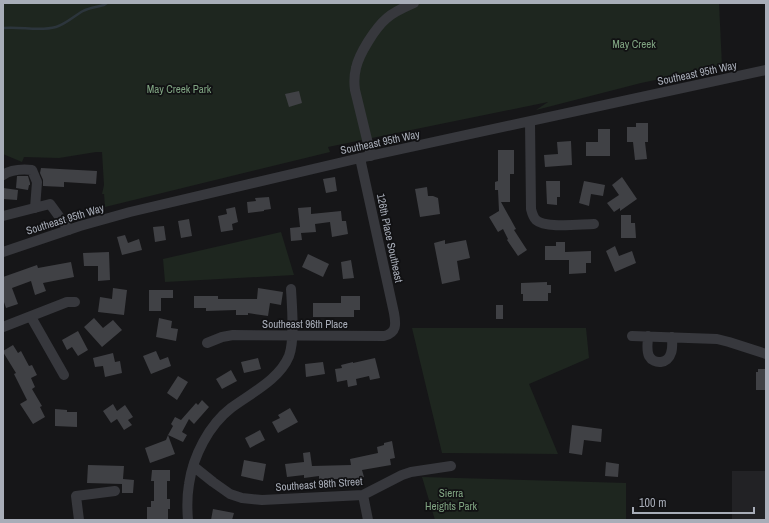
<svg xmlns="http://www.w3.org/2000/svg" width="769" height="523" font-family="'Archivo Narrow',sans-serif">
	<rect width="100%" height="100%" fill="#161618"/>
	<!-- built -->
	<path fill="#222225" d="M732 471H766V520H732Z"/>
	<!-- green -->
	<path fill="#1e261f" d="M3 3H719L722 66 641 83 536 110 548 102 328 147 330 152 105 207 104 194H102L104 185 102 152H96L59 158 24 157 22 162 3 154Z
		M281 232 294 275 165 282 163 259Z
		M412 328H586L589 358 529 384 558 454 442 453Z
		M422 477 626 483V520H435Z"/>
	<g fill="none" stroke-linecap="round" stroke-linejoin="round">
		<!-- stream -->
		<path stroke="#2c353c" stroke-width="2.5" d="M3 28C21 26 38 32 56 27 66 24 74 16 83 11 89 8 97 7 104 5L107 3"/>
	</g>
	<!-- building -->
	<path fill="#404145" d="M299 91 302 103 289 107 285 94Z
		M636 123H648V142H645L647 159 635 160 633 142H627V127H636Z
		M598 129H610V156H586V142H598Z
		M571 141 572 165 545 167 544 155 558 154 557 142Z
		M498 150H514V174H510V202H501L516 229 514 230 527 250 518 256 507 240 508 239 503 229 498 232 489 217 499 211 498 190H495V182L498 181Z
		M41 168 97 171 96 184 64 182V187L43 186V180L40 173Z
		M17 176H28L30 183V185H29L28 190 16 188Z
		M335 177 337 191 326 193 323 179Z
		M622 177 637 199 620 211V208L614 212 607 203 619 195 612 185Z
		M546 181H560V197H557V205L547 204Z
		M584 181 605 185 603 196 591 194 589 206 579 203Z
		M427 187 428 196H433L438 198 440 214 420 217 415 189Z
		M3 188 18 190 17 200 3 199Z
		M269 197 271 209 264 210V211L248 213 247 202 256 201 255 198Z
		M235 207 238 222 232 224 233 230 221 232 218 216 227 214 226 209Z
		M311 207V214L341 211 342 221H346L348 234 332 237 330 222 315 224 316 232 301 233 302 240 291 241 290 228 300 227 298 208Z
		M621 215H631V223H635L636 238H621Z
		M189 219 192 236 181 238 178 221Z
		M164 226 166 240 155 242 153 227Z
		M125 235 128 243 139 239 142 250 122 255 117 237Z
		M445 240V244L466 240 470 258 457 261 460 280 442 284 434 243Z
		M556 242H565V252L591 251V263H586V273L569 274V260H545V246H556Z
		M615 246 619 256 632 251 636 263 615 272 606 251Z
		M109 252 110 280 98 281V266H84L83 253Z
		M308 254 329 264 323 277 302 267Z
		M351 260 354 278 343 279 341 262Z
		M71 262 74 277 43 283 46 291 35 295 31 281 12 288 18 304 6 308 3 299V277L37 265 38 268Z
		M547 282V285H551V293H548V301H523V294H521V283Z
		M113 288 127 290 124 315 98 312 100 297 112 299Z
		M258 288 283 292 281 305 270 303 268 316 248 313V315H236V310L206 311V308H194V296H218V299H257Z
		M149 290H173V298H161V311H149Z
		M341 296H360V310H354V317H313V303H341Z
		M496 305H503V319H496Z
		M94 318 103 328 113 320 122 330 102 347 84 327Z
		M159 318 172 321 171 328 178 329 176 341 156 337Z
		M78 331 88 350 78 356 72 347 67 350 62 340Z
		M13 345 18 353 21 351 29 366 32 365 37 375 31 378 35 387 32 389 42 406 40 407 45 417 33 424 20 404 27 400 14 374 16 373 3 352V351Z
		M156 351 160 360 168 357 171 366 151 374 143 356Z
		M113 353 115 362 120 361 122 373 105 377 103 366 95 367 93 358Z
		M258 358 261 369 244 373 241 362Z
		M375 358 380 378 370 380 369 376 356 379 357 385 348 387 347 380 337 382 335 369 342 368 341 365 353 362V363Z
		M323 362 325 374 306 377 305 364Z
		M758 369H766V388H765V390H756V372H758Z
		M231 370 237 381 222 389 216 379Z
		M178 376 188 382 177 400 167 393Z
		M202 400 209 407 194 424 189 419 182 432 187 435 183 442 168 435 173 426 171 424 175 417 181 420 196 403 198 405Z
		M113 404 117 411 125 405 133 417 128 420 132 425 124 430 117 419 111 423 103 411Z
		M290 408 298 422 278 433 272 422 280 418 278 415Z
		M55 409 67 410V412H77V427L55 426Z
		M572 425 602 429 601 442 584 440 582 455 569 453Z
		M260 430 265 440 250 448 245 438Z
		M168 435 175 454 150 463 145 448 166 440Z
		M392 441 395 458 390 459 391 465 362 470 364 477 355 479H319V476L304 478V475L287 477 285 464 304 462 303 453 310 452 312 466 351 465 350 459 378 453 377 447 384 445V443Z
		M244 460 266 464 263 481 241 476Z
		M606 462 619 464 618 477 605 476Z
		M88 465 124 466 123 479 134 480 133 493H122V484L87 483Z
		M152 470H170V481H167V499H170V509H168V520H147V507H151V501H154V481H151Z
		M213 509 234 513 232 520H211Z"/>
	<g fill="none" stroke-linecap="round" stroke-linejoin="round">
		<!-- minor -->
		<path stroke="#37383d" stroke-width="10" d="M530 122 531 209C532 213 533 217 536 220 546 229 581 224 594 224
			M371 156 355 90C354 83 354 76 356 68 359 54 375 28 387 18 395 11 405 7 414 3
			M3 175C12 169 22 169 32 170L37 182 35 208
			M3 216 50 204 69 230
			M3 252 80 226 130 212 360 158 766 70
			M31 317 64 375
			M3 327 62 304 67 302H75
			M632 336 717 339 729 342 766 354
			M648 336C648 342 646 350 649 356 654 365 668 364 671 353 673 348 672 342 672 337
			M207 343 222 337 233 335 384 336C397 333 396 324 394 313L360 158
			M193 466 213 482 230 494 242 498 262 500 363 495 402 475 411 472 451 466
			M363 495 368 520
			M79 520 76 496 115 491
			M188 520C187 508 187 496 189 484 193 456 209 425 231 408 251 393 279 380 289 356 295 340 292 307 291 289"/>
	</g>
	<g text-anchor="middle" stroke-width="3.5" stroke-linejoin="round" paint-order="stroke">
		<!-- park labels -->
		<g font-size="11" fill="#7fa381" stroke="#111113">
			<text x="634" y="48">May Creek</text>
			<text x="179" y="93">May Creek Park</text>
			<text x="451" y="497">Sierra<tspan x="451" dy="13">Heights Park</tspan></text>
		</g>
		<!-- street labels -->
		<g font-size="11" fill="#a8adb8" stroke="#111113">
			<text transform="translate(697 73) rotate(-12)" y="4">Southeast 95th Way</text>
			<text transform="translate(380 142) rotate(-12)" y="4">Southeast 95th Way</text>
			<text transform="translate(65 219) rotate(-17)" y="4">Southeast 95th Way</text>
			<text transform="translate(390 238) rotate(78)" y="4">126th Place Southeast</text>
			<text x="305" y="328">Southeast 96th Place</text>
			<text transform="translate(319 484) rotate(-4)" y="4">Southeast 98th Street</text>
		</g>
	</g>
	<!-- border -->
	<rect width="769" height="523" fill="none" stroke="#a8adb8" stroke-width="8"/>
	<!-- scale -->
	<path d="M633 507v6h121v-6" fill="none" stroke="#a8adb8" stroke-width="2"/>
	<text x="639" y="507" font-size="12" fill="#a8adb8" stroke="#111113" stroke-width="3" paint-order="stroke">100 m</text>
</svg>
